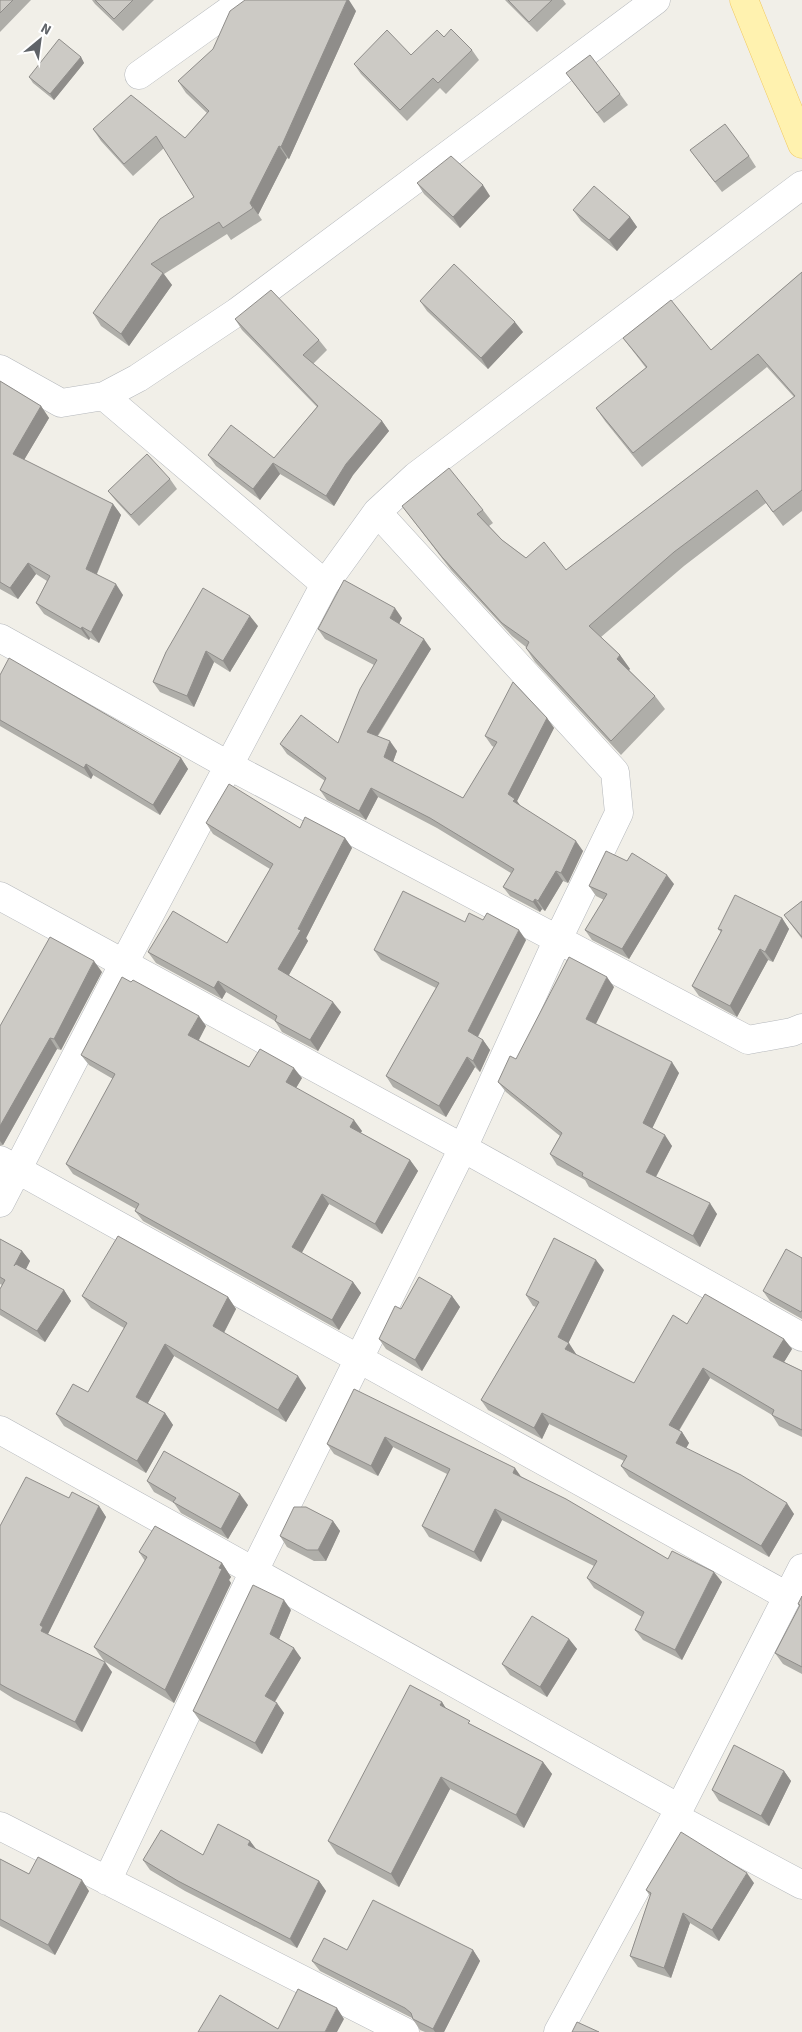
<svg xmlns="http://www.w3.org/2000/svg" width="802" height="2032" font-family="'Source Sans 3',sans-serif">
	<rect width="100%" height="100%" fill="#f1efe8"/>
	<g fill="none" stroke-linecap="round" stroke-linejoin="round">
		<defs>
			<path id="minor" d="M139 75 244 0
				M0 369 61 403 104 396 138 378 237 312 656 0
				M104 396 325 584
				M0 638 228 765 748 1040 792 1032 802 1028
				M0 896 463 1148 802 1337
				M0 1160 787 1596
				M0 1203 124 963 325 584 377 512 416 476 802 185
				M0 1430 679 1808
				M675 1817 802 1885
				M0 1826 405 2032
				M107 1881 254 1571 463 1148 558 939 619 813 615 772 377 512
				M558 2032 675 1817 802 1568"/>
			<path id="major" d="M744 0 802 144"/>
		</defs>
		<!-- minor casing -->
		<use href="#minor" stroke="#b5b8bc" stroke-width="29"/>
		<!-- major casing -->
		<use href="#major" stroke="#f2c960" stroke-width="29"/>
		<!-- minor -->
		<use href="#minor" stroke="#fff" stroke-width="28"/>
		<!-- major -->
		<use href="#major" stroke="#fff2af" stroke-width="28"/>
	</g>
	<!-- wall -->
	<path fill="#afaea9" d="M0 0H31L0 32Z
		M92 0H154L123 31 95 4Z
		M505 0H563L566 4 537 32Z
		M356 11 289 159 287 158 258 215 262 220 231 240 227 234 164 274 172 285 129 346 101 326 93 313 194 197 164 148 133 176 101 141 93 129 185 138 207 113 186 93 178 81Z
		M444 37 472 50 479 60 446 94 440 88 407 121 361 74 354 64 411 55Z
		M81 57 84 63 54 100 33 83 29 77Z
		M566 73 620 94 628 105 604 123Z
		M690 150 749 156 756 167 722 192Z
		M417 183 490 196 460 228 424 194Z
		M573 210 630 217 637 227 617 251 581 221Z
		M802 272V511L783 526 766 503 684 566 601 637 620 655 630 669 629 670 655 696 665 709 621 755 535 662 526 648V647L512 636 451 570 412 519 402 506 483 510 493 523 489 526 502 540 526 558 566 570 794 397 767 367 642 467 605 421 596 408 646 368 623 338 711 350Z
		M420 301 523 332 488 369 427 311Z
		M235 319 319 340 327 350 313 364 382 421 389 431 353 475 334 506 280 474 260 500 216 466 208 455 274 458 317 407 242 330Z
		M0 381 41 406 49 418 24 460 113 504 121 515 97 574 123 595 99 643 90 638 89 640 44 614 36 603 47 581 36 574 18 599 0 589Z
		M170 479 177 489 139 526 116 501 108 491Z
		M402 618 399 624 431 649 378 736 397 751 393 762 463 798 494 747 492 746 485 736 547 718 554 728 517 801 520 806 583 851 568 883 563 881 545 911 542 909 540 912 510 896 503 887 511 873 437 828 378 797 366 820 327 800 320 790 325 781 287 754 280 744 338 743 374 665 325 639 318 629Z
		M258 626 230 672 214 662 194 707 160 692 153 682 166 652Z
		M0 675 181 758 188 769 160 815 93 775 91 779 0 726Z
		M206 823 300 828 345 838 352 848 306 938 308 941 289 975 341 1012 318 1051 282 1032 275 1021 226 992 222 999 156 963 148 952 227 943 270 869 213 834Z
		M674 884 629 959 592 940 585 930 604 900 596 896 589 886Z
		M802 901V939L784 915Z
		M782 918 789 929 773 962 768 960 737 1017 699 996 692 986 721 932 718 929Z
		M465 922 526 940 478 1037 483 1040 490 1050 480 1072 475 1067 446 1117 393 1087 386 1076 436 988 381 960 374 950Z
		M102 972 61 1050 57 1049 3 1145 0 1146V1026Z
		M614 987 595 1024 679 1073 652 1128 672 1146 656 1177 717 1214 700 1247 589 1187 585 1180 557 1165 550 1154 560 1136 506 1092 498 1082 516 1059Z
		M206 1026 199 1040 249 1067 302 1078 296 1088 362 1131 360 1133 410 1160 418 1171 382 1234 329 1204 301 1253 353 1282 361 1293 339 1330 143 1221 135 1211 136 1209 73 1174 66 1164 113 1079 89 1065 81 1055Z
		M0 1239 22 1251 30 1261 26 1269 64 1290 71 1301 45 1342 0 1315V1289L2 1285 0 1284Z
		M802 1258V1319L770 1301 763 1291Z
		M604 1270 568 1343 576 1354V1355L634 1383 687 1324 784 1339 792 1349 784 1362 802 1371V1437L779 1426 772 1415 710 1378 679 1431 682 1432 689 1443 686 1448 794 1514 769 1557 629 1477 621 1466 624 1461 549 1424 542 1439 488 1410 481 1400 536 1307 533 1306 526 1295Z
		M82 1296 228 1297 236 1309 224 1333 306 1388 286 1422 174 1356 148 1403 165 1413 173 1425 146 1473 64 1426 56 1414 88 1392 124 1328 91 1308Z
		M452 1296 460 1307 422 1371 386 1349 379 1339 401 1309Z
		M354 1389 522 1477 668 1559 722 1582 682 1660 643 1640 635 1630 642 1617 594 1588 587 1578 594 1566 502 1520 481 1562 429 1537 422 1526 447 1474 393 1447 378 1476 334 1454 327 1444Z
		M147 1481 248 1505 228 1539 181 1513 174 1503 154 1492Z
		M69 1498 99 1506 106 1517 48 1634 112 1672 82 1732 14 1699 0 1690V1526Z
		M333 1521 340 1531 326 1561H314L287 1547 280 1536Z
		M139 1552 222 1563 231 1577 229 1580 231 1583 174 1703 104 1661 94 1647 145 1561Z
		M802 1596V1674L783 1664 775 1653 800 1607 798 1604Z
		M291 1610 279 1639 301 1658 275 1702 284 1713 262 1754 200 1721 193 1711Z
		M569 1639 577 1649 547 1697 510 1675 502 1664Z
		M442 1702 446 1709 473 1726 543 1762 552 1774 524 1828 450 1789 399 1887 337 1854 328 1841Z
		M784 1771 791 1781 769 1826 719 1801 712 1790Z
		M250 1841 256 1850 319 1881 326 1891 297 1948 185 1891 150 1870 143 1860 203 1855Z
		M0 1859 29 1874 89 1891 55 1955 0 1926Z
		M754 1883 719 1941 690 1923 671 1978 638 1967 630 1956 650 1896 646 1890Z
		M347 1950H473L480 1961 444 2032H425L420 2030 412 2018 320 1971 312 1961Z"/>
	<!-- shaded-wall -->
	<path fill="#8f8d8a" d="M347 0H349L356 11 289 159 281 147Z
		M81 57 84 63 54 100 50 94Z
		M279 146 287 158 258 215 262 220 250 203Z
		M483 185 490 196 460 228 453 217Z
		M630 217 637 227 617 251 609 240Z
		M163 273 172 285 129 346 121 334Z
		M515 322 523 332 488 369 481 358Z
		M41 406 49 418 21 465 13 454Z
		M382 421 389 431 353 475 334 506 326 496 346 464Z
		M273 463 280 474 260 500 253 489Z
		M113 504 121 515 94 580 86 569Z
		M28 563 36 574 18 599 10 588Z
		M116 584 123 595 99 643 91 632Z
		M395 608 402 618 397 628 390 618Z
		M250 616 258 626 230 672 223 661Z
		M82 627 90 638 89 640 81 629Z
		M424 639 431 649 374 741 367 732Z
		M206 651 214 662 194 707 187 696Z
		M620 655 630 669 626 672 617 659Z
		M547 718 554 728 517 801 522 808 520 811 508 794Z
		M390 741 397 751 391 767 384 757Z
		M181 758 188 769 160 815 153 805Z
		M86 764 93 775 91 779 84 768Z
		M371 788 378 797 366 820 359 811Z
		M345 838 352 848 306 938 308 941 286 980 278 969Z
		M576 841 583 851 568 883 561 873Z
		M556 871 563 881 545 911 538 901Z
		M667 875 674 884 629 959 622 949Z
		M535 899 542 909 540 912 533 902Z
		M782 918 789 929 773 962 765 952Z
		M519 930 526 940 475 1042 468 1031Z
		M760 949 768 960 737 1017 730 1006Z
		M94 961 102 972 61 1050 54 1039Z
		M607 977 614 987 593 1030 586 1019Z
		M218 981 226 992 222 999 214 988Z
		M333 1002 341 1012 318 1051 310 1040Z
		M199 1016 206 1026 196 1045 188 1035Z
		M50 1038 57 1049 3 1145 0 1141V1126Z
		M483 1040 490 1050 480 1072 473 1061Z
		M467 1057 475 1067 446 1117 439 1106Z
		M672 1062 679 1073 650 1133 643 1123Z
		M294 1068 302 1078 293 1093 286 1082Z
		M354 1120 362 1131 358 1137 350 1127Z
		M665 1135 672 1146 653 1182 646 1172Z
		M410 1160 418 1171 382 1234 375 1224Z
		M322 1194 329 1204 299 1258 292 1247Z
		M710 1203 717 1214 700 1247 693 1236Z
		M22 1251 30 1261 22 1277 14 1266Z
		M596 1260 604 1270 566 1348 558 1337Z
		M353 1282 361 1293 339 1330 332 1320Z
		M64 1290 71 1301 45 1342 37 1331Z
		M452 1296 460 1307 422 1371 415 1360Z
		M228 1297 236 1309 221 1338 213 1326Z
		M784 1339 792 1349 781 1367 773 1357Z
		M569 1343 576 1354 572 1360 565 1349Z
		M165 1344 174 1356 145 1408 136 1397Z
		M703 1368 710 1378 676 1435 669 1425Z
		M298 1376 306 1388 286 1422 278 1410Z
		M165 1413 173 1425 146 1473 137 1461Z
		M542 1413 549 1424 542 1439 534 1428Z
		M682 1432 689 1443 683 1454 676 1443Z
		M385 1437 393 1447 378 1476 371 1466Z
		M515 1468 522 1478 513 1473Z
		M240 1494 248 1505 228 1539 221 1529Z
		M787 1503 794 1514 769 1557 761 1546Z
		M99 1506 106 1517 48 1634 41 1631 40 1625Z
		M495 1509 502 1520 481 1562 474 1552Z
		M333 1521 340 1531 326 1561 318 1550Z
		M222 1563 231 1577 229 1580 231 1583 174 1703 165 1690 219 1568Z
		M714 1572 722 1582 682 1660 675 1650Z
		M284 1600 291 1610 277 1644 270 1634Z
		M569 1639 577 1649 547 1697 540 1687Z
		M294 1648 301 1658 272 1706 265 1696Z
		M105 1662 112 1672 82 1732 75 1722Z
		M442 1702 450 1715 440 1705Z
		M277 1703 284 1713 262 1754 255 1743Z
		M543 1762 552 1774 524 1828 516 1815Z
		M784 1771 791 1781 769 1826 761 1816Z
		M441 1777 450 1789 399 1887 391 1874Z
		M250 1841 257 1850 248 1845Z
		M747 1873 754 1883 719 1941 712 1930Z
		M82 1880 89 1891 55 1955 48 1945Z
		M319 1881 326 1891 297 1948 290 1939Z
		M683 1913 690 1923 671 1978 664 1968Z
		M473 1950 480 1961 444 2032H435L433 2029Z
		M337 2008 344 2019 337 2032H325Z"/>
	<!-- building -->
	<path fill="#cccac5" stroke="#8f8d8a" d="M0 0H13L0 13Z
		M95 0H133L114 19Z
		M245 0H347L281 147 279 146 250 203 253 208 223 228 219 222 151 264 163 273 121 334 93 313 160 219 194 197 156 136 124 164 93 129 131 95 185 138 209 111 178 81 213 49 230 11Z
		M508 0H552L529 22Z
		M451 29 472 50 438 83 433 78 400 110 354 64 387 30 411 55 437 30 444 37Z
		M59 39 81 57 50 94 29 77Z
		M590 55 620 94 597 113 566 73Z
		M725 124 749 156 715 182 690 150Z
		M451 156 483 185 453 217 417 183Z
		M594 186 630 217 609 240 573 210Z
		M454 264 515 322 481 358 420 301Z
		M802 272V490L773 512 757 490 674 552 589 626 620 655 617 659 655 696 611 741 526 648 529 642 502 623 442 557 402 506 449 468 483 510 477 514 502 540 526 558 544 542 566 570 795 396 758 354 633 453 596 408 647 367 623 338 671 300 711 350Z
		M271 290 319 340 303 355 382 421 346 464 326 496 273 463 253 489 208 455 231 425 274 458 318 406 235 319Z
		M0 381 41 406 13 454 113 504 86 569 116 584 91 632 82 627 81 629 36 603 50 576 28 563 10 588 0 582Z
		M147 454 170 479 131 515 108 491Z
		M344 580 395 608 390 618 424 639 367 732 390 741 384 757 463 798 497 742 485 736 513 682 547 718 508 794 515 799 513 801 576 841 561 873 556 871 538 901 535 899 533 902 503 887 514 869 430 818 371 788 359 811 320 790 326 778 280 744 301 715 338 743 360 689 377 660 318 629Z
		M203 588 250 616 223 661 206 651 187 696 153 682 166 652Z
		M9 658 181 758 153 805 86 764 84 768 0 720V675Z
		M229 784 300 828 305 817 345 838 298 929 301 930 278 969 333 1002 310 1040 275 1021 277 1016 218 981 214 988 148 952 173 911 227 943 273 864 206 823Z
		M606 851 627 861 632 853 667 875 622 949 585 930 607 894 589 886Z
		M403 891 465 922 469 913 483 920 487 913 519 930 468 1031 483 1040 473 1061 467 1057 439 1106 386 1076 439 983 374 950Z
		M735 895 782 918 765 952 760 949 730 1006 692 986 722 930 718 929Z
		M802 901V937L784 915Z
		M50 937 94 961 54 1039 50 1038 0 1126V1026Z
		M569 957 607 977 586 1019 672 1062 643 1123 665 1135 646 1172 710 1203 693 1236 582 1176 583 1173 550 1154 562 1133 498 1082 510 1056 516 1059Z
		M122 977 131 982 133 980 199 1016 188 1035 249 1067 260 1049 294 1068 286 1082 354 1120 350 1127 410 1160 375 1224 322 1194 292 1247 353 1282 332 1320 135 1211 139 1204 66 1164 115 1074 81 1055Z
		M118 1236 228 1297 213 1326 298 1376 278 1410 165 1344 136 1397 165 1413 137 1461 56 1414 73 1384 88 1392 127 1323 82 1296Z
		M554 1238 596 1260 558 1337 569 1343 565 1349 634 1383 673 1315 687 1324 705 1294 784 1339 773 1357 802 1371V1430L772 1415 774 1410 703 1368 669 1425 682 1432 676 1443 741 1475 787 1503 761 1546 621 1466 627 1456 542 1413 534 1428 481 1400 539 1302 526 1295Z
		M0 1239 22 1251 14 1266 16 1264 64 1290 37 1331 0 1309V1289L5 1280 0 1277Z
		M786 1249 802 1258V1310L801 1312 763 1291Z
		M419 1277 452 1296 415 1360 379 1339 395 1306 401 1309Z
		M354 1389 515 1468 513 1473 566 1499 668 1559 672 1551 714 1572 675 1650 635 1630 644 1612 587 1578 597 1561 495 1509 474 1552 422 1526 450 1469 385 1437 371 1466 327 1444Z
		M164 1451 240 1494 221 1529 173 1502 176 1498 147 1481Z
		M26 1477 69 1498 72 1492 99 1506 40 1625 43 1627 41 1631 105 1662 75 1722 7 1688 0 1684V1526Z
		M294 1507H306L333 1521 318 1550H307L280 1536Z
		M155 1526 222 1563 219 1568 222 1569 165 1690 94 1647 147 1557 139 1552Z
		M253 1585 284 1600 270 1634 294 1648 265 1696 277 1703 255 1743 193 1711Z
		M802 1596V1667L775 1653 800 1605 798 1604Z
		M532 1616 569 1639 540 1687 502 1664Z
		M410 1685 442 1702 440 1705 470 1721 468 1723 543 1762 516 1815 441 1777 391 1874 328 1841Z
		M734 1745 784 1771 761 1816 712 1790Z
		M218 1824 250 1841 248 1845 319 1881 290 1939 178 1881 143 1860 161 1830 203 1855Z
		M681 1832 747 1873 712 1930 683 1913 664 1968 630 1956 651 1893 646 1890Z
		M38 1857 82 1880 48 1945 0 1919V1859L29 1874Z
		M373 1900 473 1950 433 2029 413 2019 411 2013 405 2008 312 1961 324 1938 347 1950Z
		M298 1989 337 2008 325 2032H198L220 1995 278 2029Z
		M577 2022 599 2032H572Z"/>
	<!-- north arrow -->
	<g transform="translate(40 40) rotate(29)" stroke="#ffffff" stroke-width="4" paint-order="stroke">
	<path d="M0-4L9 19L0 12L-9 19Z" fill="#5f6368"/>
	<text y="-8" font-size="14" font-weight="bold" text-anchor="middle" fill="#5f6368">N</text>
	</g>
</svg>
